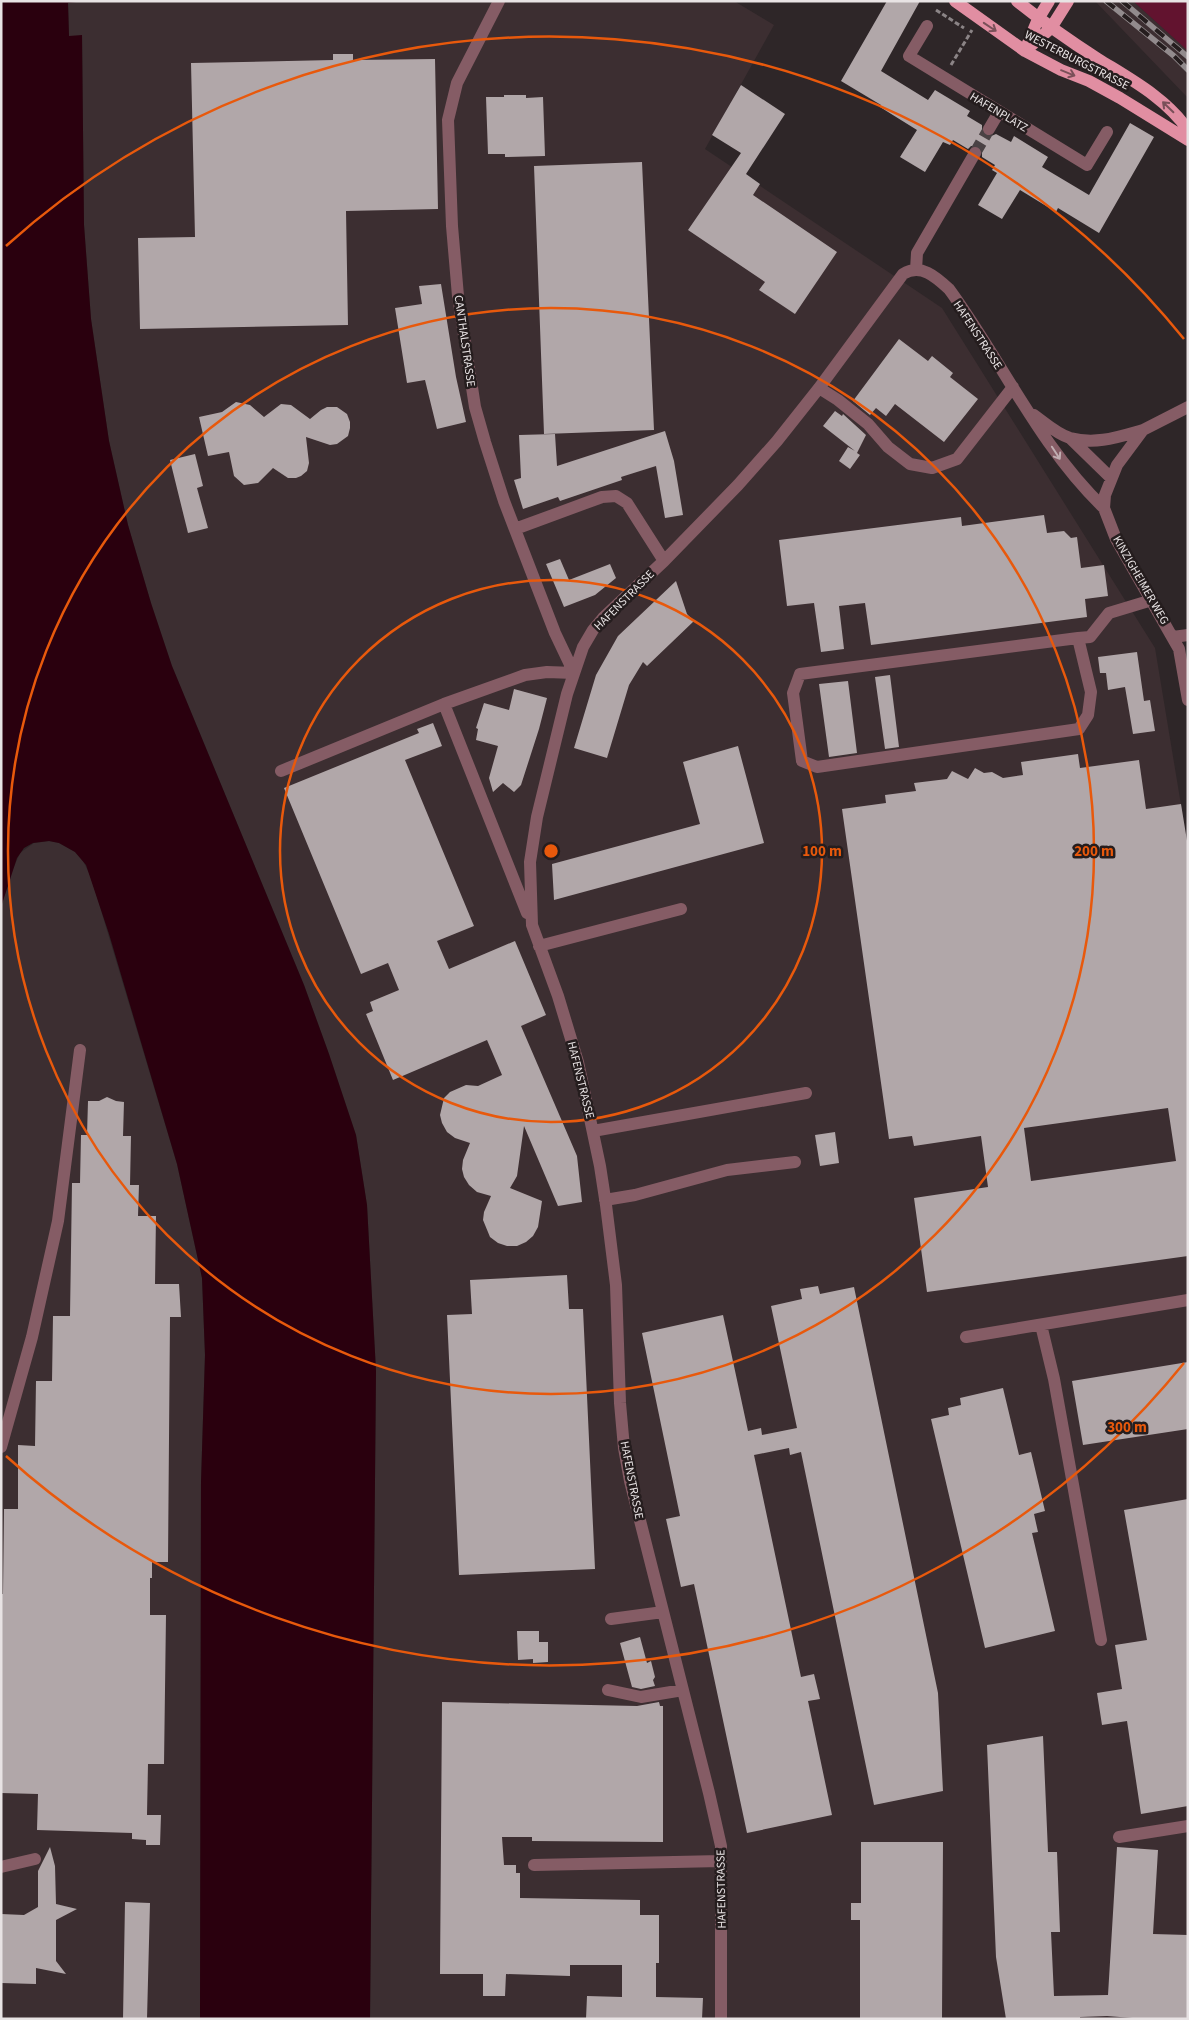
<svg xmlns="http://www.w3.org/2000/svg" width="1189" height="2020" font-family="'Source Sans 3',sans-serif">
	<rect width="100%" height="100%" fill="#2e2628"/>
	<!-- built -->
	<path fill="#3c2e31" d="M84 1H734L774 25 705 149 942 308 1155 648 1188 847V2019H370L376 1371 367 1205 356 1135 329 1054 304 985 172 666 151 603 128 525 109 441 91 319 84 225 82 36H69L68 2Z
		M1095 1H1133L1188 51V98Z
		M49 841 59 843 75 852 83 861 91 877 177 1164 202 1278 205 1355 201 1482 200 2019H1V907L12 871 20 853 34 843Z"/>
	<!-- green -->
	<path fill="#62132f" d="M1133 1 1188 2V51Z"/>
	<!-- water -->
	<path fill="#2a000e" d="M1 1H84L68 3 69 36 82 35 84 225 91 319 109 441 128 525 151 603 172 666 304 985 329 1054 356 1135 367 1205 376 1371 370 2019H200L201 1482 205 1355 202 1278 177 1164 109 934 86 865 75 852 59 843 49 841 33 843 24 848 17 858 1 907Z"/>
	<!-- building -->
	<path fill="#b1a7a9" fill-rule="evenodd" d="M887 1H920L881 71 928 100 935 90 970 111 967 116 982 125V133L985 136 989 137 996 134 1011 142 1014 136 1048 157 1042 167 1089 195 1130 123 1154 137 1099 233 1058 208 1056 212 1020 190 1002 219 978 205 997 173 992 170 995 165 982 157V149L979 146H971L968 149 953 140 950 145 943 142 925 172 900 157 917 130 880 107 881 105 841 81Z
		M333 54H353V60L435 59 438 209 346 211 348 325 140 329 138 238 195 237 191 63 333 60Z
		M741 85 785 114 746 174 760 184 753 195 837 252 795 314 759 290 765 282 688 230 741 153 712 135Z
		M504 95H526V98L543 97 545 156 505 157V154H488L486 97H504Z
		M642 162 654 430 544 434 534 166Z
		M441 284 456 377 466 422 437 429 425 380 407 383 395 308 422 304 419 286Z
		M899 339 928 361 932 356 953 373 950 377 978 399 944 442 895 404 886 416 876 408 870 415 853 401Z
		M236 402 250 405 264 417 281 404 291 405 310 419 321 410 327 407H337L347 414 350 422V428L348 436 337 444 330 445 306 437 309 463 307 471 301 476 296 478H288L273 468 258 483 244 485 234 476 229 452 208 456 199 417 222 412Z
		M835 411 842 416 843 414 866 435 857 453 860 455 850 469 839 461 848 447 855 451 823 426Z
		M665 431 674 461 683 515 665 518 656 466 621 477 622 480 560 501 558 497 523 509 514 480 521 478 519 435 555 434 557 466Z
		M195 454 203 486 197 488 208 528 188 533 170 460Z
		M1044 515 1047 533 1064 531 1071 538 1077 537 1081 568 1104 565 1108 596 1085 599 1087 617 871 645 865 603 839 606 844 649 821 652 814 603 787 606 779 540 961 517 962 526Z
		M560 559 569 580 610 564 616 578 595 595 564 607 546 564Z
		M676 581 687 614 694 621 647 666 643 662 629 685 607 758 574 748 596 675 618 636Z
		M1137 652 1144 701 1150 700 1155 731 1133 734 1125 687 1108 690 1106 673H1100L1098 657Z
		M890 675 899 747 885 749 875 677Z
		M848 681 857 753 829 757 819 684Z
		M514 689 547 698 539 729 521 785 514 792 503 783 493 792 489 778 498 746 476 740 478 729 476 728 484 703 509 710Z
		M433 723 442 746 405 760 474 926 437 941 449 969 515 941 546 1015 521 1026 577 1156 582 1202 558 1206 524 1126 517 1176 510 1188 542 1201 538 1227 533 1236 526 1242 517 1246H507L498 1243 490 1237 483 1220 484 1212 491 1196 477 1192 469 1185 464 1177 462 1169 463 1160 470 1143 455 1138 447 1132 442 1123 440 1115 444 1098 450 1092 466 1085 478 1086 502 1075 487 1040 393 1080 366 1014 373 1011 370 1002 399 990 388 963 361 974 284 788 419 733 417 729Z
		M738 746 764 843 554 900 552 864 700 824 683 762Z
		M1078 754 1080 768 1139 760 1146 809 1181 804 1188 847V1256L927 1292 914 1198 988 1187 981 1136 914 1146 912 1136 889 1139 842 809 886 803 885 795 916 791 914 783 947 779 952 771 968 779 975 768 984 773 992 772 1003 778 1023 775 1021 762ZM1168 1108 1176 1161 1031 1181 1024 1128Z
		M107 1097 116 1101 124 1102 123 1136H131L130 1185H139L138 1216H156L155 1284H179L181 1317H170L168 1562H152V1578H150V1615H166L164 1764H148L147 1815H161L160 1845H146V1840L132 1839V1833L37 1830 38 1794 1 1793V1594H3L4 1509H18V1445L35 1446 36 1381H52L53 1316H70L72 1183H80L81 1135H87L88 1101H99Z
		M835 1132 839 1163 820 1166 815 1135Z
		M567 1275 569 1309H583L595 1569 459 1575 447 1315 472 1314 470 1280Z
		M818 1286 820 1294 854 1287 938 1693 943 1791 874 1805 801 1452 790 1455 789 1448 754 1455 801 1677 814 1674 820 1699 808 1701 832 1815 747 1833 694 1584 681 1587 666 1519 680 1516 642 1333 723 1315 748 1431 761 1428 762 1435 797 1428 771 1306 802 1299 800 1289Z
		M1188 1362V1429L1083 1445 1072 1381Z
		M1003 1388 1019 1455 1031 1452 1045 1511 1034 1514 1038 1532 1032 1533 1055 1631 985 1648 931 1419 949 1415 948 1408 961 1405 960 1398Z
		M1188 1499V1806L1141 1814 1127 1721 1102 1725 1097 1693 1122 1689 1115 1645 1147 1640 1124 1510Z
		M517 1631H539V1642H548V1662L533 1663V1659L518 1660Z
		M640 1637 647 1663 651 1661 655 1677 653 1680 655 1686 641 1689 632 1687 620 1643Z
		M442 1702 637 1706 659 1702 660 1706H663V1842L532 1841V1837H502L504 1865H516V1873H520V1898L640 1900V1915H659V1963H656V1997L703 1998 702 2019H586L587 1996 622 1997V1965H570V1976L506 1974 505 1996H483V1974H440Z
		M1043 1736 1048 1852H1057L1060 1932H1051L1054 1996 1108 1995 1117 1847 1158 1850 1153 1934 1188 1935V2018L1145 2019 1107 2016 1080 2017V2019H1006L996 1957 987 1745Z
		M861 1842H943L942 2019H860V1920H851V1903H861Z
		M50 1847 55 1866 56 1904 77 1909 56 1920V1961L66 1974 36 1968V1984L1 1983V1914L24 1915 38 1907V1871Z
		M125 1902 150 1903 147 2019H123Z"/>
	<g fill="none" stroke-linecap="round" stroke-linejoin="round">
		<!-- minor-tunnel -->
		<path stroke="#4a4244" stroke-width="12" stroke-dasharray="12 6" stroke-linecap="butt" d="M975 153 989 129"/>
		<!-- path -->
		<path stroke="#8b8486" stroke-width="3" stroke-dasharray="5 2.5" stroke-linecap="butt" d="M936 10 964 28
			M951 65 972 30"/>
		<!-- minor -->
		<path stroke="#855c65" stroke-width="12" d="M499 1 457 83 448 120 452 226 458 296 475 407 485 442 504 501 555 633 574 673
			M927 26 909 56 1087 165 1107 132
			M989 129 999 112
			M916 270 917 253 975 153
			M819 388 838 400 868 424 888 447 910 464 932 468 957 459 1013 387
			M1188 407 1143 430 1117 465 1105 495 1104 508 1116 539 1179 649 1188 700
			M1034 415C1045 423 1057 434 1070 438 1096 445 1118 437 1143 430
			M1070 438 1111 478
			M515 529 602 497 616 496 627 503 664 561
			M1173 637 1188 635
			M1078 638 1091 692 1088 715 1079 729 817 767 802 761 793 693 800 674 1078 638 1090 637 1109 613 1152 600
			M444 704 527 913
			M281 771 444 704 525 675 547 672 574 673
			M539 946 681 909
			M593 1131 806 1093
			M605 1200 635 1195 727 1170 795 1162
			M1041 1325 1054 1379 1101 1640
			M966 1337 1188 1300
			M1 1447 32 1337 58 1221 80 1050
			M611 1619 663 1612
			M608 1690 641 1697 683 1690
			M1119 1837 1188 1826
			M534 1865 721 1861
			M1 1867 35 1859
			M721 2019V1846L709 1793 630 1481 624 1448 620 1403 616 1285 606 1205 600 1166 578 1062 558 996 532 925 530 862 537 817 567 694 583 647 593 630 603 618 664 561 738 485 777 441 819 388 903 274C921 263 936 277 949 289 1002 361 1039 446 1104 508"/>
		<!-- major -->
		<path stroke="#e18ea2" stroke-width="12" d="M955 1 1025 51 1061 70 1089 81 1120 98 1188 140
			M1017 1C1043 22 1070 41 1098 59 1130 79 1166 98 1188 130
			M1026 48 1038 19 1049 1
			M1025 51 1051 28 1068 1"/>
		<defs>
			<path id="rail" d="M1106 1 1174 56 1188 70
				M1122 1 1188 57"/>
		</defs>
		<!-- rail casing -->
		<use href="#rail" stroke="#928b8d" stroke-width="5.5"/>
		<!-- rail -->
		<use href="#rail" stroke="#251d1e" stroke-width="4" stroke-dasharray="11" stroke-linecap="butt"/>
	</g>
	<!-- one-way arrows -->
	<defs><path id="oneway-shaft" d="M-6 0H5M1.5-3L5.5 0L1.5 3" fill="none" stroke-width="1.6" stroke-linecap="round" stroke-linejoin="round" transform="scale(1.25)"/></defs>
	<g stroke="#7a5059">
		<use href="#oneway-shaft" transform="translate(990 27) rotate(34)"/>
		<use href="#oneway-shaft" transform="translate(1068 73) rotate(22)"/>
		<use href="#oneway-shaft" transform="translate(1168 107) rotate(-136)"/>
	</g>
	<use stroke="#c0adb1" href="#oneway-shaft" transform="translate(1056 453) rotate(57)"/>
	<!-- distance rings -->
	<g fill="none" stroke="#e8590c" stroke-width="2.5">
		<circle cx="551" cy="851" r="271"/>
		<circle cx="551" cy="851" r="543"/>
		<path d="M1184 1363A814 814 0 0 1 6 1456M6 246A814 814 0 0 1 1184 339"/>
	</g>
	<g text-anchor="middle" stroke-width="5" stroke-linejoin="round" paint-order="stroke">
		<!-- street labels -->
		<g font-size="12" fill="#e8e3e4" stroke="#251d1e">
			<text transform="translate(1077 60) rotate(27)" y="4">WESTERBURGSTRASSE</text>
			<text transform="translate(999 112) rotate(31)" y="4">HAFENPLATZ</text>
			<text transform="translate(978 335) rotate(57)" y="4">HAFENSTRASSE</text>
			<text transform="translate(465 341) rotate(82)" y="4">CANTHALSTRASSE</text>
			<text transform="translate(1141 580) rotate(60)" y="4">KINZIGHEIMER WEG</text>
			<text transform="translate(624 600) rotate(-45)" y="4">HAFENSTRASSE</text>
			<text transform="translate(581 1080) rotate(76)" y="4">HAFENSTRASSE</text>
			<text transform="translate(632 1480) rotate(79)" y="4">HAFENSTRASSE</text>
			<text transform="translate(721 1889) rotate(-91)" y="4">HAFENSTRASSE</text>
		</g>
	</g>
	<circle cx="551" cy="851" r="8" fill="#e8590c" stroke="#251d1e" stroke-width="2.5"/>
	<g font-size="15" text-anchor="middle" font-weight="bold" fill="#e8590c" stroke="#251d1e" stroke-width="5" stroke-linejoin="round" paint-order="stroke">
		<text x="822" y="856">100 m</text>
		<text x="1094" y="856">200 m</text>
		<text x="1127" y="1432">300 m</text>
	</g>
	<!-- border -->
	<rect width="1189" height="2020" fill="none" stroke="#e8e3e4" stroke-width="5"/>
</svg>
